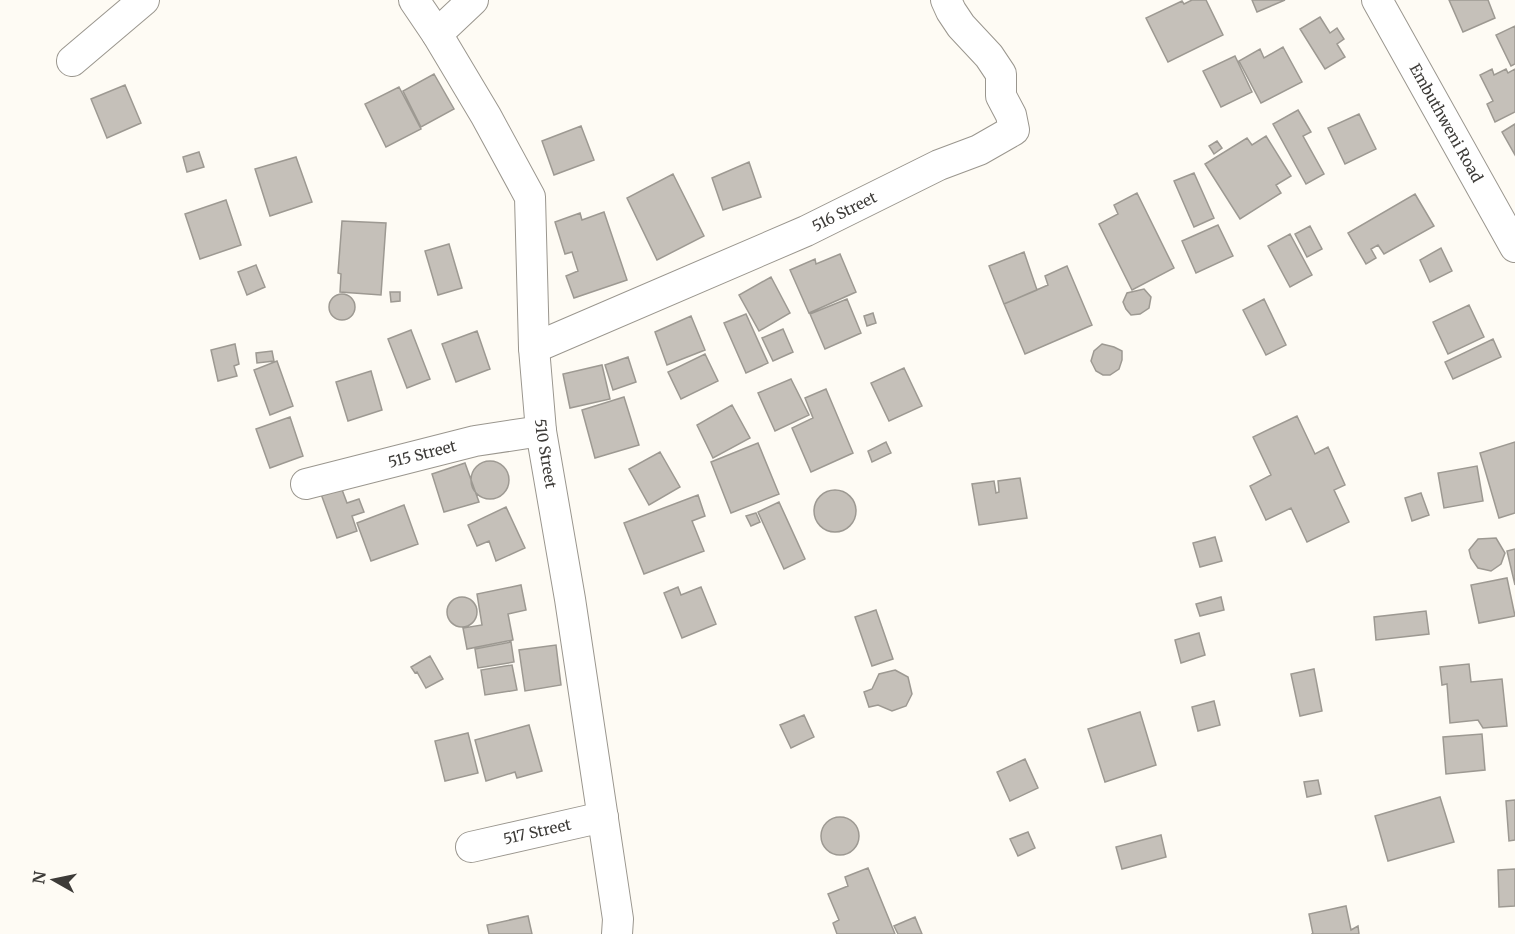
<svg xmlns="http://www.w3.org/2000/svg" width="1515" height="934" font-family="Merriweather,serif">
	<rect width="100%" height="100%" fill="#fefbf4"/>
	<!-- building -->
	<path fill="#c5c0b9" stroke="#9d9992" stroke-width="1.5" d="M1192 0H1206L1223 35 1168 62 1146 18 1182 1 1184 4Z
		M1252 0H1285L1257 12Z
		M1449 0H1488L1495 18 1463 32Z
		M1320 17 1330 33 1337 28 1344 39 1337 44 1345 57 1325 69 1300 29Z
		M1515 26V64L1511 66 1496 35Z
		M1283 47 1302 82 1261 103 1239 61 1260 49 1264 58Z
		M1235 56 1252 92 1221 107 1203 71Z
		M1492 69 1494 75 1506 69 1508 73 1515 69V112L1495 122 1487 104 1493 101 1480 75Z
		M434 74 454 109 421 127 403 91Z
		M125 85 141 123 107 138 91 99Z
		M399 87 421 129 386 147 365 104Z
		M1298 110 1311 132 1303 136 1324 174 1306 184 1273 124Z
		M1359 114 1376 149 1345 164 1328 128Z
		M1515 124V155L1502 132Z
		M581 126 594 160 554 175 542 141Z
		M1266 136 1291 176 1276 185 1281 193 1240 219 1205 164 1247 138 1252 145Z
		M1217 141 1222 148 1214 154 1209 146Z
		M199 152 204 167 187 172 183 157Z
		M296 157 312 202 270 216 255 169Z
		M749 162 761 197 723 210 712 178Z
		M1194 173 1214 218 1194 227 1174 181Z
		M673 174 704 236 657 260 627 198Z
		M1137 193 1174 268 1132 290 1099 224 1118 214 1114 205Z
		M1415 194 1434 226 1384 254 1378 245 1371 249 1376 258 1366 264 1348 233Z
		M226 200 241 245 200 259 185 214Z
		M604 212 627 280 574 298 566 276 578 271 572 252 565 254 555 222 580 213 582 220Z
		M342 221 386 223 381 295 340 292 341 274 338 273Z
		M1218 225 1233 256 1196 273 1182 241Z
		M1310 226 1322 249 1307 257 1295 234Z
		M1290 234 1312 275 1290 287 1268 246Z
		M449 244 462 288 438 295 425 251Z
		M1441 248 1452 271 1430 282 1420 260Z
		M1024 252 1037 290 1004 304 989 266Z
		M840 254 856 292 809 313 790 270 815 259 816 264Z
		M256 265 265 287 247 295 238 272Z
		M1067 266 1092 325 1025 354 1004 304 1048 285 1045 276Z
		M771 277 790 313 759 331 739 295Z
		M1144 289 1151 297 1149 308 1140 314 1131 315 1126 309 1123 302 1127 293Z
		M390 292H400V301L391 302Z
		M329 307a13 13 0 1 1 26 0a13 13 0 1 1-26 0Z
		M847 299 861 333 825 349 810 314Z
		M1264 299 1286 345 1266 355 1243 310Z
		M1469 305 1484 337 1448 354 1433 322Z
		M873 313 876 323 867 326 864 316Z
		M746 314 768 363 746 373 724 323Z
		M691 316 705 350 667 365 655 332Z
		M783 329 793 352 773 361 762 338Z
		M411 330 430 379 407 388 388 339Z
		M477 331 490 369 456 382 442 344Z
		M1493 339 1501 357 1453 379 1445 362Z
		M235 344 239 364 234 366 237 376 218 381 211 350Z
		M1102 344 1114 347 1122 351V360L1119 369 1110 375H1103L1096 371 1091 361 1094 351Z
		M272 351 274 361 257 363 256 353Z
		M705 354 718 381 681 399 668 372Z
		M628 357 636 382 613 390 605 365Z
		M277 361 293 406 270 415 254 370Z
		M602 365 610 399 570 408 563 374Z
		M904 368 922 406 889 421 871 383Z
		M371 371 382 410 348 421 336 382Z
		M791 379 809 415 775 431 758 393Z
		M826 389 853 453 811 472 792 428 813 418 805 398Z
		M624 397 639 445 595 458 582 410Z
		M732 405 750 438 713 458 697 425Z
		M1297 416 1315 454 1328 447 1345 485 1334 490 1349 522 1307 542 1291 508 1266 520 1250 486 1271 475 1253 437Z
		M290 417 303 456 270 468 256 429Z
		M886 442 891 453 872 462 868 451Z
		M1515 442V513L1499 518 1480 453Z
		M758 443 779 494 731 513 711 462Z
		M660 452 680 487 649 505 629 469Z
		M471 480a19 19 0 1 1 38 0a19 19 0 1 1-38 0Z
		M465 463 479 502 444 512 432 474Z
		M1477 466 1483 501 1444 508 1438 473Z
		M1020 478 1027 518 979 525 972 484 994 481 996 493 999 492 998 481Z
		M341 487 347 503 359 499 364 512 352 516 357 531 337 538 321 494Z
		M814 511a21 21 0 1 1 42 0a21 21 0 1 1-42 0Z
		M1421 493 1429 515 1412 521 1405 498Z
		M698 495 705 516 692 521 704 551 644 574 624 523Z
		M779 502 805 559 784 569 758 512Z
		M404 505 418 544 371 561 357 523Z
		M506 507 525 548 496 561 489 541 477 546 468 525Z
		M756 513 760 522 751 526 746 516Z
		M1215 537 1222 561 1200 567 1193 543Z
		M1496 538 1505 553 1501 564 1491 571 1478 568 1471 558 1469 550 1478 539Z
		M1515 549V585L1507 551Z
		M1507 578 1515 616 1479 623 1471 585Z
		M521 585 526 610 508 614 513 640 467 649 463 628 482 625 477 594Z
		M678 587 681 595 701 587 716 624 682 638 664 593Z
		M1221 597 1224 610 1200 616 1196 604Z
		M447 612a15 15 0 1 1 30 0a15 15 0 1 1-30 0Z
		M876 610 893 659 872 666 855 617Z
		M1426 611 1429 634 1376 640 1374 617Z
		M1199 633 1205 655 1181 663 1175 640Z
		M511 642 514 662 478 668 475 649Z
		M556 645 561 685 525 691 519 650Z
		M430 656 443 679 426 688 417 672 415 673 411 667Z
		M1469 664 1471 682 1502 679 1507 726 1483 728 1478 720 1450 723 1447 684 1442 685 1440 667Z
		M512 665 517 690 485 695 481 670Z
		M1314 669 1322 711 1300 716 1291 674Z
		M895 670 908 677 912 694 906 706 892 711 878 705 869 707 864 692 872 689 879 674Z
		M1214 701 1220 725 1198 731 1192 707Z
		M1140 712 1156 765 1105 782 1088 729Z
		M804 715 814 737 791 748 780 725Z
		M529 725 542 771 517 778 515 772 486 781 475 740Z
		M468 733 478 773 445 781 435 741Z
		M1482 734 1485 770 1446 774 1443 737Z
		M1025 759 1038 788 1010 801 997 772Z
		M1318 780 1321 794 1307 797 1304 782Z
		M1440 797 1454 842 1388 861 1375 816Z
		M1515 800V840L1509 841 1506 801Z
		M821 836a19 19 0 1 1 38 0a19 19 0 1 1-38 0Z
		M1028 832 1035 848 1018 856 1010 839Z
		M1161 835 1166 857 1122 869 1116 847Z
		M868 868 895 934H837L833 923 839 920 828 894 848 886 845 877Z
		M1515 869V906L1499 907 1498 870Z
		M1346 906 1351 930 1358 926 1359 934H1311H1313L1309 914Z
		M528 916 532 934H489L487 925Z
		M915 917 922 934H898L894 926Z"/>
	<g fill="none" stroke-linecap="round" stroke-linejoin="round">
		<defs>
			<g id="street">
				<path id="s1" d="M414 0 437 34 486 116 530 197 534 348 541 431 570 599 618 919 617 934"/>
				<path id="s2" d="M1377 0 1515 247"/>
				<path d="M437 34 473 0"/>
				<path d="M72 61 144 0"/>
				<path id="s3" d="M534 348 806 231 939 165 979 150 1014 130 1011 115 1001 96V74L989 56 961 26 951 11 946 0"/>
				<path id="s4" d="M306 484 475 441 541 431"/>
				<path id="s5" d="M471 847 603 817"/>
			</g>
		</defs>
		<!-- street casing -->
		<use href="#street" stroke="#9a968e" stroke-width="32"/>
		<!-- street -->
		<use href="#street" stroke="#fff" stroke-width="30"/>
	</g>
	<g text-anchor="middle" stroke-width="6" stroke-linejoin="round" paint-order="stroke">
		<!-- street labels -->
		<g font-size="15" fill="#3d3b38" stroke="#fefbf4">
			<text dy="5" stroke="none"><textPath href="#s2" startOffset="141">Embuthweni Road</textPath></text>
			<text dy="5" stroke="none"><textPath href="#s3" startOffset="339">516 Street</textPath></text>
			<text dy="5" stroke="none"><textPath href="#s4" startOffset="120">515 Street</textPath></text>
			<text dy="5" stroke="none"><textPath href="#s1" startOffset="486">510 Street</textPath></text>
			<text dy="5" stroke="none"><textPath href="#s5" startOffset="68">517 Street</textPath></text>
		</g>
	</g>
	<!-- north arrow -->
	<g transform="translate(54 880) rotate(279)" stroke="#fefbf4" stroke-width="4.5" paint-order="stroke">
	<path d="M0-4.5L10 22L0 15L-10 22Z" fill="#3d3b38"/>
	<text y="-9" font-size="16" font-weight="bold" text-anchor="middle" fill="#3d3b38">N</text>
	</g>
</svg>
